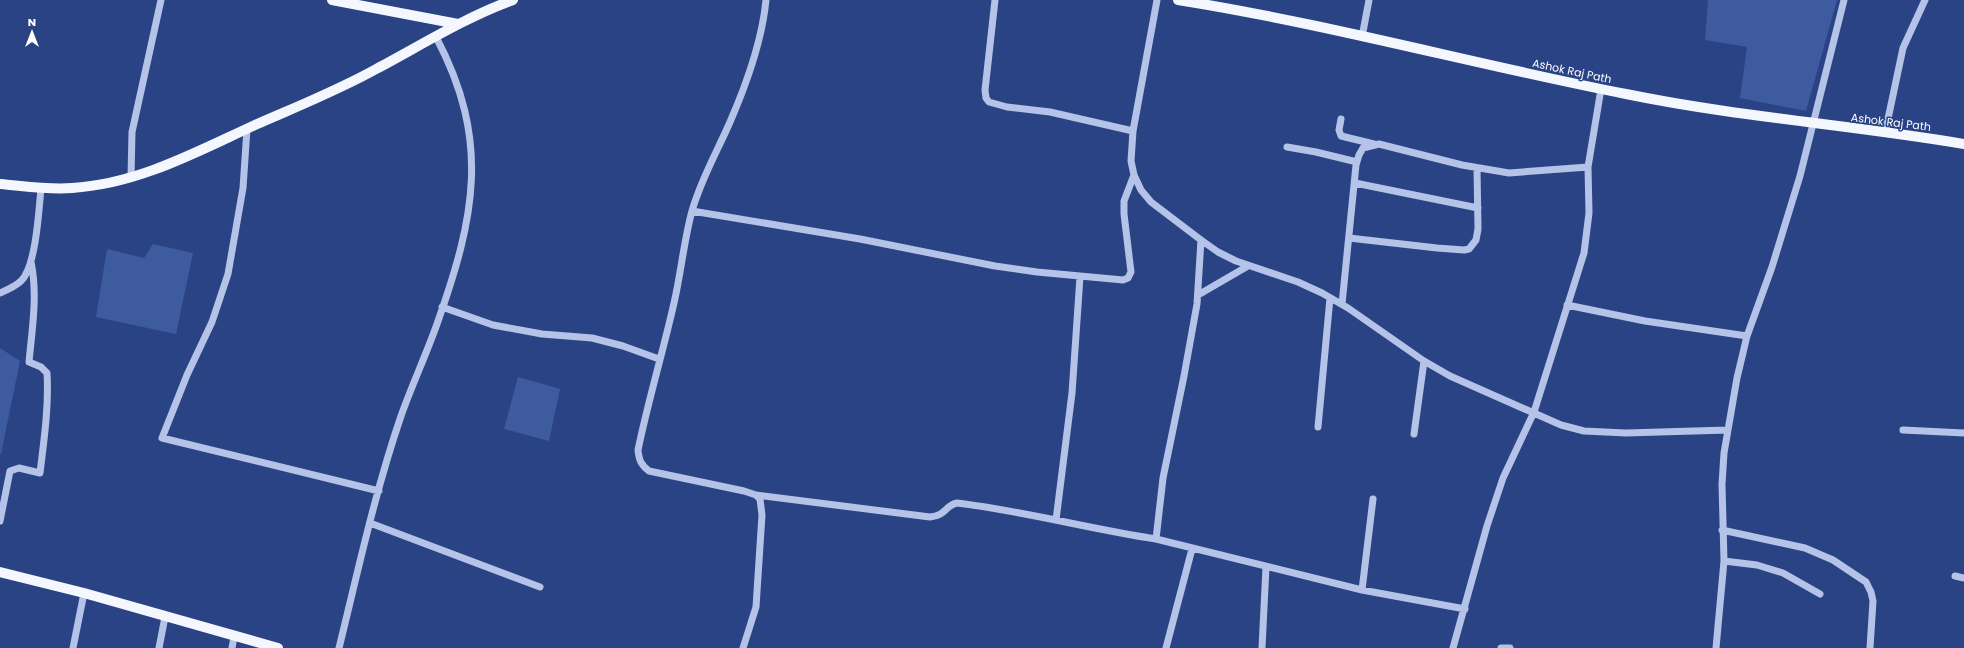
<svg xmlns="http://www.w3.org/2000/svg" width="1964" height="648" font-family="Poppins,sans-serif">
	<rect width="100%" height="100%" fill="#2a4384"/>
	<!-- green -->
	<path fill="#3f5ba0" d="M1708 0H1837L1806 111 1740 98 1747 47 1705 40Z
		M153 244 193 253 176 334 96 317 107 249 144 258Z
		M0 348 20 361 1 454H0Z
		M518 377 560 389 549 441 504 429Z"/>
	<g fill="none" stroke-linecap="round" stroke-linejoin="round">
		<!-- minor -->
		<path stroke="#b4c3e7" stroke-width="7" d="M995 0 985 90 986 98 989 102 1007 107 1050 112 1133 131
			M1157 0 1133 131 1131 161 1134 175 1141 190 1151 202 1201 240 1218 252 1236 261 1298 282 1322 293 1348 308 1424 361 1450 376 1561 425 1584 431 1626 433 1728 430
			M1362 37 1369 0
			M1341 119 1339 130 1341 136 1374 144
			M247 129 243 188 228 274 212 322 187 375 162 438 379 491
			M1885 133 1903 48 1925 0
			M1287 147 1316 152 1357 162
			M131 177 132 132 161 0
			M1355 183 1478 208
			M692 211 860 239 995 266 1037 272 1123 280 1128 278 1131 272 1124 214V201L1134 175
			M1349 238 1437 248 1464 250 1469 249 1476 240 1478 229 1477 168
			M0 293C7 290 16 286 21 281 36 267 39 209 41 188
			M1198 295 1248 266
			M1342 304 1356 165 1359 155 1363 148 1379 144 1462 165 1509 173 1588 167
			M1567 305 1645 321 1747 336
			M442 307 493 325 542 334 592 338 623 346 659 359
			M1318 427 1330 298
			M1903 430 1964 433
			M1414 434 1424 361
			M756 495 930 517C946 516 945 505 957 503 1024 511 1090 529 1156 539L1163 478 1184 376 1197 304 1201 240
			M1056 520 1072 393 1080 277
			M0 521 10 471 19 468 40 473C44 440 49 406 47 373L41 367 29 362C32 329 38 295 31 262
			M370 523 540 587
			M1722 530 1805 548 1833 560 1866 582 1871 592 1873 601 1870 648
			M1156 539 1362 590 1465 609
			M1724 561 1757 565 1783 573 1820 594
			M1955 576 1964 578
			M1362 590 1373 499
			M73 648 84 593
			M159 648 165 617
			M232 648 234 637
			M339 648C358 571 375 492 401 416 412 385 426 355 437 324 475 217 491 141 436 37
			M743 648 756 607 762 515 760 499 756 495 744 491 649 471C641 465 639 460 638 450 648 401 663 352 674 303 681 273 684 240 692 211 701 179 717 152 730 122 747 83 762 42 766 0
			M1166 648 1192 549
			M1262 648 1266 567
			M1453 648 1487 526 1503 478 1534 412 1584 253 1589 213 1588 167 1601 89
			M1501 648H1510
			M1716 648 1724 561 1722 484 1724 453 1737 378 1747 336 1772 267 1800 176 1844 0"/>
		<!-- major -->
		<path stroke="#f5f7fe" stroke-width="10" d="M332 0 458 24
			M1178 0C1329 24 1477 65 1626 94 1738 117 1852 125 1964 144
			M0 184C24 186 48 190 72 188 138 184 196 152 255 125 296 107 339 90 378 68 423 44 466 17 513 0
			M0 572 84 593 278 648"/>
	</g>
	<g text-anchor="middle" stroke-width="3" stroke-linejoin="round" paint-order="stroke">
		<!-- street labels -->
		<g font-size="11" fill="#fff" stroke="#2a4384">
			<text transform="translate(1572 71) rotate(12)" y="4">Ashok Raj Path</text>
			<text transform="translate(1891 122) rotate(7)" y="4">Ashok Raj Path</text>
		</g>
	</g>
	<!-- north arrow -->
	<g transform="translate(32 32)" stroke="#2a4384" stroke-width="3" paint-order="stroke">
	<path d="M0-3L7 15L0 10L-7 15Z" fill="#ffffff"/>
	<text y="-6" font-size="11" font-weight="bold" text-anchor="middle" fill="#ffffff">N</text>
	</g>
</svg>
